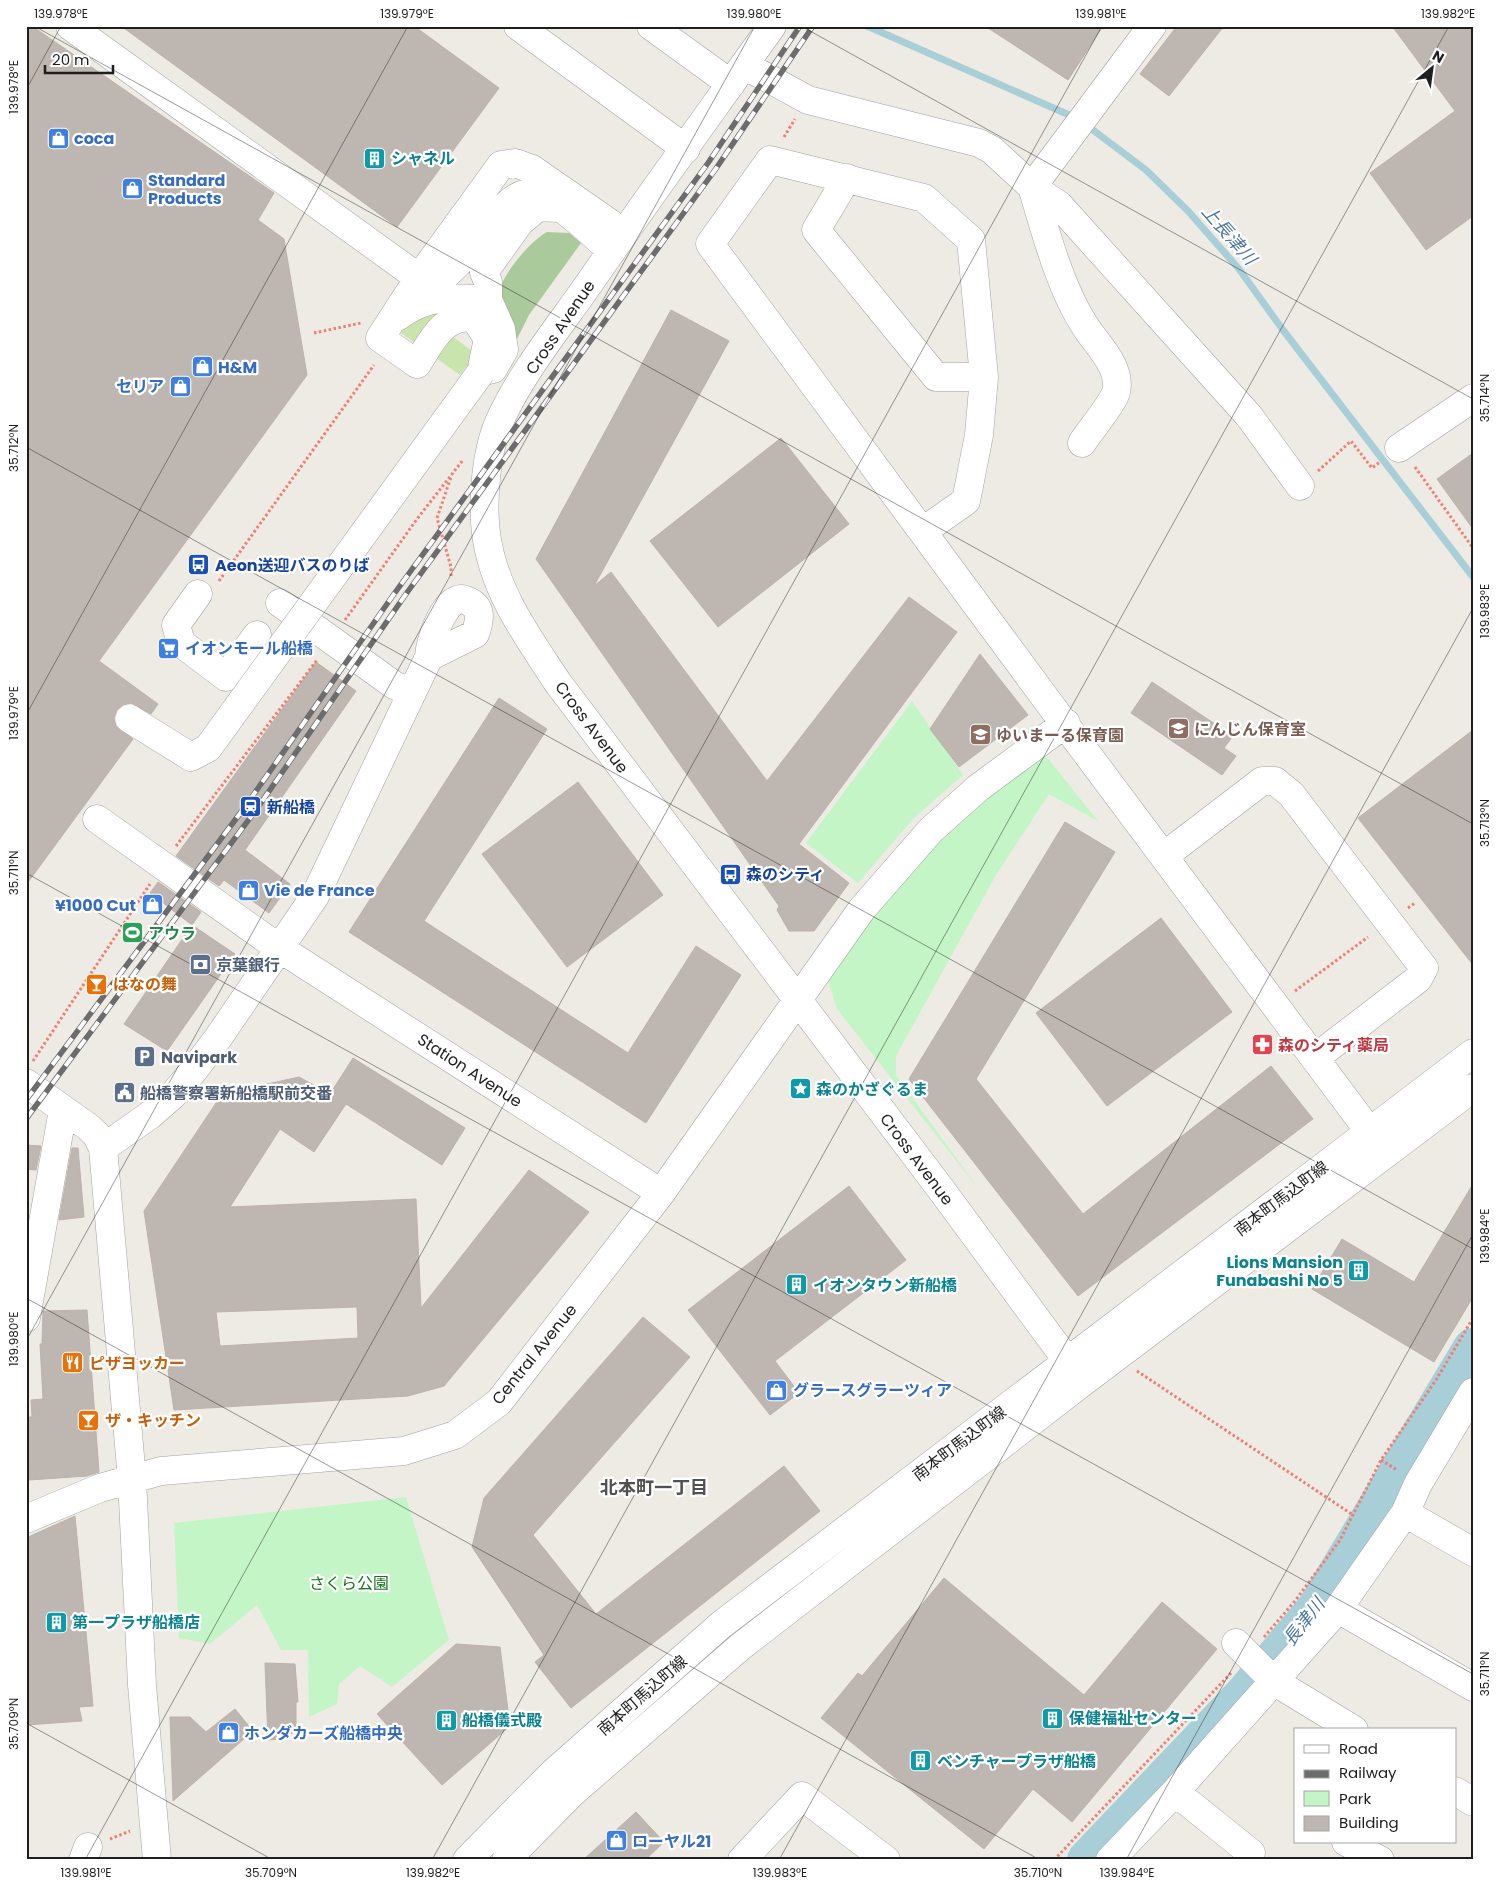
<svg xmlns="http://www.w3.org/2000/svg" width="1499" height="1886" font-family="Poppins,'Noto Sans JP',sans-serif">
	<rect width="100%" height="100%" fill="#eeebe4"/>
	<!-- grass -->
	<path fill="#cae4ae" d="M445 305 421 347 401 333 416 311Z
		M448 333 476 354 460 375 432 355Z"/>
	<!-- forest -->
	<path fill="#abca9c" d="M547 232 569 233 581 243 529 315 513 347C509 334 498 312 498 299 497 279 531 240 547 232Z"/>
	<!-- park -->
	<path fill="#c4f5c7" d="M912 701 963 775 913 819 858 883 806 843Z
		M1042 751 1098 821 1049 794 996 875 896 1056V1075L980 1191 837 1009 826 975 933 842Z
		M406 1497 449 1640 392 1687 360 1666 339 1684 337 1704 309 1717 308 1650H281L257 1605 210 1644 179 1638 174 1523Z"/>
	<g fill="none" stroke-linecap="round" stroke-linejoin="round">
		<!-- stream -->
		<path stroke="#a8ced8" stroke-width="7" d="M867 26 1076 118
			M1085 124 1146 170 1188 211 1239 269 1283 330 1473 577"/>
		<!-- river -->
		<path stroke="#a8ced8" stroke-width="40" d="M1087 1860 1245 1694 1317 1608 1473 1348"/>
	</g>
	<!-- building -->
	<path fill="#beb6b1" stroke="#beb1a8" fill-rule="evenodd" d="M26 26H32L274 193 258 220 284 239 307 375 99 661 158 704 151 714 131 703 123 705 117 710 114 718 116 726 133 739 26 885Z
		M121 26H414L499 88 397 227Z
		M985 26H1103L1068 80Z
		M1177 26H1224L1169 96 1140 74Z
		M1392 26H1468L1473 32V216L1426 250 1370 173 1455 111Z
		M671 310 729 341 594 586 611 572 767 781 909 597 957 632 799 844 849 883 814 931H789L777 910 779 906 536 559Z
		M781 438 849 524 718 627 650 541Z
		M1473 453V529L1437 479Z
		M980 654 1028 715 959 767 930 729Z
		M316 662 356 691 245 850 290 884 269 913 224 880 219 886 176 856Z
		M1152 682 1233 736 1224 748 1236 756 1222 775 1131 713Z
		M499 698 547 729 424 921 628 1053 696 946 741 975 646 1123 349 932Z
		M1473 730V965L1358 818Z
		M578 782 663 895 567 967 482 854Z
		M1065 822 1115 852 976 1079 1083 1214 1271 1066 1313 1119 1078 1296 909 1079Z
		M158 882 201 912 192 925 150 893Z
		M1161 918 1232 1012 1107 1106 1036 1013Z
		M192 925 235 954 167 1051 124 1024Z
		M353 1058 465 1128 442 1165 346 1104 314 1152 280 1129 230 1207 416 1199 421 1308 529 1170 589 1212 444 1386 408 1396 174 1410 144 1211 222 1094 299 1077 330 1094ZM357 1307 358 1338 220 1346 216 1312Z
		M26 1145 41 1146 36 1170 26 1169Z
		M72 1148H78L84 1217 59 1220Z
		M1473 1184V1297L1434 1362 1312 1289 1342 1239 1414 1282Z
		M849 1186 906 1260 775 1361 799 1393 770 1415 688 1310Z
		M87 1310 99 1472 87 1476 29 1480V1466H26V1417H32L31 1400 43 1399 40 1344H42L43 1311Z
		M643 1317 690 1357 533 1535 596 1614 784 1466 820 1511 571 1708 535 1662 544 1655 472 1547 484 1498Z
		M75 1516 93 1706 79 1707 82 1721 26 1725V1538Z
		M944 1578 1084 1695 1162 1602 1217 1649 1072 1822 1033 1789 984 1849 821 1718 858 1673 862 1676Z
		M456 1644 500 1647 510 1726 442 1785 377 1714Z
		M265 1663 295 1664 298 1702H296V1731L281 1739 268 1740Z
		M235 1709 253 1731 173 1801 170 1717H190L206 1732Z
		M636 1812 664 1842 645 1860H583Z"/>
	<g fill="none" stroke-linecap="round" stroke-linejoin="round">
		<defs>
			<path id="minor" d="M70 26 419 278C423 278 430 281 434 280 464 275 501 188 531 194 559 199 590 233 612 251
				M518 26 686 149
				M651 26 731 84
				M772 26C710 113 648 198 588 285 558 328 522 372 500 420 486 450 482 500 486 533 493 590 527 636 558 683L940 1188 1083 1382
				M744 65 808 100 979 143 992 150 1032 187 1059 205 1249 416 1300 486
				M847 178 816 230 936 377H984
				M1032 187C1045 230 1060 288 1085 326 1097 345 1122 367 1116 392 1113 403 1089 432 1082 443
				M1032 187 1152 26
				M559 208 538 207 520 222 484 272 488 282V300L501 329 504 350 493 369 481 372 488 339 474 317C442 315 432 341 417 364L380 338 419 278 501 165 515 163 532 169 624 233
				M397 317C428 294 450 297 488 300
				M1399 448 1473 398
				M923 531 966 501 979 435 984 377 971 240 924 198 770 160 710 244 1049 703 1369 1131
				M198 594 176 625 181 643 226 677 257 635
				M280 603 394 685 412 693
				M97 819 279 948 661 1193
				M1164 856 1262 781H1275L1291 794 1424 968 1418 979 1315 1058
				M26 1083 87 1126 96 1134 103 1148 132 1479 142 1685 157 1860
				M103 1148 150 1115 173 1095 194 1070 218 1038 315 896 429 657C430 642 441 606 457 600 461 598 464 599 468 601 483 608 480 621 475 634L429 657
				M26 1318 63 1110
				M1405 1513 1473 1552
				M26 1519 100 1488 161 1471 404 1451 455 1435 499 1402 661 1193 862 909 931 830 978 788 1066 723
				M1338 1609 1473 1687
				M1236 1643 1275 1682 1354 1730
				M1455 1791 1473 1802
				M1175 1792 1251 1853
				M1346 1842 1380 1860
				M83 1860 88 1847
				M467 1860 553 1773 722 1624 1473 1053
				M506 1860 572 1793 740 1647 1083 1382 1473 1088
				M742 1860 802 1796 886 1860
				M1110 1860 1175 1792 1338 1609 1405 1513 1418 1484 1473 1392"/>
		</defs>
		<!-- minor casing -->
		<use href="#minor" stroke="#a2a2a2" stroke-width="29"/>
		<!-- path -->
		<path stroke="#ef7e75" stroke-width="3" stroke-dasharray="2.5 2.5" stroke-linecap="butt" d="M784 137 795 119
			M314 333 361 323
			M1415 467 1473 548
			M1318 471 1351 441 1372 468 1380 462
			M451 576V567L437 518 451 477
			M219 581 374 365
			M345 620 417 519 463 460
			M176 846 317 660
			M1408 908 1415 903
			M1295 991 1368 937
			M33 1061 150 884
			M1137 1371 1353 1515
			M1381 1460 1397 1470
			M1264 1637 1295 1601 1340 1540 1381 1460 1436 1380 1473 1318
			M110 1839 130 1831
			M1054 1860 1231 1673"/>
		<!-- minor -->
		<use href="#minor" stroke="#fff" stroke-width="28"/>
		<defs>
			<path id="rail" d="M26 1100 247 804 394 594 708 163 800 26
				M26 1119 256 810 406 594 715 170 813 26"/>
		</defs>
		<!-- rail casing -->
		<use href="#rail" stroke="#6c6c6c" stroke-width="5.5"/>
		<!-- rail -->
		<use href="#rail" stroke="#fff" stroke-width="4" stroke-dasharray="11" stroke-linecap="butt"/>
		<defs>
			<path id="minor-bridge" d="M130 719 191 757 208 748 481 372"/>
		</defs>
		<!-- minor-bridge casing -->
		<use href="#minor-bridge" stroke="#a2a2a2" stroke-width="29" stroke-linecap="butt"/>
		<!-- minor-bridge -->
		<use href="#minor-bridge" stroke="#fff" stroke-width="28"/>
	</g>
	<!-- ticks -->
	<path fill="none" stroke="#1e1e1e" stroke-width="1" stroke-opacity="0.45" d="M34 26 1473 824M801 26 1473 399M26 90 61 26M26 447 1473 1249M26 715 408 26M26 873 1473 1674M26 1298 1040 1860M26 1341 755 26M26 1723 273 1860M85 1860 1102 26M432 1860 1449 26M779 1860 1473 608M1126 1860 1473 1234"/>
	<!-- icons -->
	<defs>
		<symbol id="shop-square" viewBox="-11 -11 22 22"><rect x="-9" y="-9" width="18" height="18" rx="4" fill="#3f7fe0" stroke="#fff"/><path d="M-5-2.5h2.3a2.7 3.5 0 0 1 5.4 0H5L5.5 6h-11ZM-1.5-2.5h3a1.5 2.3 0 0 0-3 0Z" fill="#fff"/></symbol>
		<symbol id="building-square" viewBox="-11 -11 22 22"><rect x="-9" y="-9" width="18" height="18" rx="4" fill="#0f9aa8" stroke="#fff"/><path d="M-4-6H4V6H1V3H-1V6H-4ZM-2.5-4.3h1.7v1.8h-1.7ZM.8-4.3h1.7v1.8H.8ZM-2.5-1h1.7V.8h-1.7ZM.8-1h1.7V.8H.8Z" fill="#fff"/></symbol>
		<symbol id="bus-square" viewBox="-11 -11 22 22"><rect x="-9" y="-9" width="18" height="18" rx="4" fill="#1a4fb4" stroke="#fff"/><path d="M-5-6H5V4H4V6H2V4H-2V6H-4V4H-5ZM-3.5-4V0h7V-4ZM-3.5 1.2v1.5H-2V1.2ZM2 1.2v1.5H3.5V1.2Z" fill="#fff"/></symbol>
		<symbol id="supermarket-square" viewBox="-11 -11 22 22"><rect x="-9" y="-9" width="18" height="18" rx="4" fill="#3f7fe0" stroke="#fff"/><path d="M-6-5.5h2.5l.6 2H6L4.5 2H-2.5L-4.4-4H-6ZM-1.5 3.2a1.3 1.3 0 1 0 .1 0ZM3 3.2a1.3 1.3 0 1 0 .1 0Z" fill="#fff"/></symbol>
		<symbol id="school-square" viewBox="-11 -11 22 22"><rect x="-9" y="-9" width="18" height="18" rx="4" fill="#8d6e63" stroke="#fff"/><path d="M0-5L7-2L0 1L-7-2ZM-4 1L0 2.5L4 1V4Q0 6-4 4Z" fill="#fff"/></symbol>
		<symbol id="station-square" viewBox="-11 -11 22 22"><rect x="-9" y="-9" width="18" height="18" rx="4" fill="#1a4fb4" stroke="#fff"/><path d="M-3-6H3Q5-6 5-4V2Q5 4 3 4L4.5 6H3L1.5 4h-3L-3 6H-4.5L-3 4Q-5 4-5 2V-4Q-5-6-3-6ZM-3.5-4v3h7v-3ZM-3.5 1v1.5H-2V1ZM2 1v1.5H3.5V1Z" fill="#fff"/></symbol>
		<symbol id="stadium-square" viewBox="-11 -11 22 22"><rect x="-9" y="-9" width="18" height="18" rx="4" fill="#2e9e5b" stroke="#fff"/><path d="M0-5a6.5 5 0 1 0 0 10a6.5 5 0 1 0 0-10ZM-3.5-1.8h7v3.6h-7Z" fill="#fff"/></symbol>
		<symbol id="bank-square" viewBox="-11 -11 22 22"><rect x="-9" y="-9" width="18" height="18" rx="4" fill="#5c6f8a" stroke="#fff"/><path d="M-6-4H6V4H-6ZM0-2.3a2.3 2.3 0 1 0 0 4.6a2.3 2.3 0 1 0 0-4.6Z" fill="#fff"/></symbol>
		<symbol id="bar-square" viewBox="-11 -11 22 22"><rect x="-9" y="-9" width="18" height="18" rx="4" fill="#e8710a" stroke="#fff"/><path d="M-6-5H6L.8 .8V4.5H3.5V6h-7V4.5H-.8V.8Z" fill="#fff"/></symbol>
		<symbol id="pharmacy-square" viewBox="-11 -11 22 22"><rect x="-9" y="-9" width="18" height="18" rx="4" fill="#e0444e" stroke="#fff"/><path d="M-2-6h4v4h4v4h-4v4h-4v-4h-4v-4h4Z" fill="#fff"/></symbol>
		<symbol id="parking-square" viewBox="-11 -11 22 22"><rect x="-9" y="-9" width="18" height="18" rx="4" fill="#5c6f8a" stroke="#fff"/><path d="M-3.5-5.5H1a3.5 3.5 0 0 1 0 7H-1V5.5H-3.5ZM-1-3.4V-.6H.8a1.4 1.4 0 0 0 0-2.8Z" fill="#fff"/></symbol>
		<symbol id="sight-square" viewBox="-11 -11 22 22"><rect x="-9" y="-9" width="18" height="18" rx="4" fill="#0f9aa8" stroke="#fff"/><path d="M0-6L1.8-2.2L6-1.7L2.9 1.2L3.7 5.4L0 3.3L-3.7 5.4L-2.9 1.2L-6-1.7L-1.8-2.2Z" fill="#fff"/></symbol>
		<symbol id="civic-square" viewBox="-11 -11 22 22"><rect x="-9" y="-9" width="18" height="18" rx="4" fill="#5c6f8a" stroke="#fff"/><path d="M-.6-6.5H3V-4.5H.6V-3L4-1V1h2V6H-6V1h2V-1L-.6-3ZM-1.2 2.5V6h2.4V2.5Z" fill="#fff"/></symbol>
		<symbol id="restaurant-square" viewBox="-11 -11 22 22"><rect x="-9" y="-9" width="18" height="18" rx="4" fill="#e8710a" stroke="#fff"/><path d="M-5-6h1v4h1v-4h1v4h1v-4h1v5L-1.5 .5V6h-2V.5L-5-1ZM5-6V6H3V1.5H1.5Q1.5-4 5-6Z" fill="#fff"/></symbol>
	</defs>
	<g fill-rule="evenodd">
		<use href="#shop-square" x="46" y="126" width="25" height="25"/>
		<use href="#building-square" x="362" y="146" width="25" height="25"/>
		<use href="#shop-square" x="120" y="176" width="25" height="25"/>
		<use href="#shop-square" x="190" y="354" width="25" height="25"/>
		<use href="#shop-square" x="168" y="374" width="25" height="25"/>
		<use href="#bus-square" x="186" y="552" width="25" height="25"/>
		<use href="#supermarket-square" x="156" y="636" width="25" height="25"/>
		<use href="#school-square" x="1166" y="716" width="25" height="25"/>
		<use href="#school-square" x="968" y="722" width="25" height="25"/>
		<use href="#station-square" x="238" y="794" width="25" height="25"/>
		<use href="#bus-square" x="718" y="862" width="25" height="25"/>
		<use href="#shop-square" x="236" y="878" width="25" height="25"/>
		<use href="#shop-square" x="140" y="892" width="25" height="25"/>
		<use href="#stadium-square" x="120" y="920" width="25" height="25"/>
		<use href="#bank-square" x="188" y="952" width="25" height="25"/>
		<use href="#bar-square" x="84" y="972" width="25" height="25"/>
		<use href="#pharmacy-square" x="1250" y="1032" width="25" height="25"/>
		<use href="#parking-square" x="132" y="1044" width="25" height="25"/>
		<use href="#sight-square" x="788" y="1076" width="25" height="25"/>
		<use href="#civic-square" x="112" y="1080" width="25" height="25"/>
		<use href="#building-square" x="1346" y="1258" width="25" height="25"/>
		<use href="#building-square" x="784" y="1272" width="25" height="25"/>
		<use href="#restaurant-square" x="60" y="1350" width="25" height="25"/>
		<use href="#shop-square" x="764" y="1378" width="25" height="25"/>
		<use href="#bar-square" x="76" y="1408" width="25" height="25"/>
		<use href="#building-square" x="44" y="1610" width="25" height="25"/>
		<use href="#building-square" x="1040" y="1706" width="25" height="25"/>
		<use href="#building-square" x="434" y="1708" width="25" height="25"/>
		<use href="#shop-square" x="216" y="1720" width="25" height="25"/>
		<use href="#building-square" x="908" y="1748" width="25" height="25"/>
		<use href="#shop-square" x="604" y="1828" width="25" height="25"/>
	</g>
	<g text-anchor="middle" stroke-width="4.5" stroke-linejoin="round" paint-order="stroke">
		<!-- shop labels -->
		<g font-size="16" font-weight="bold" fill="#366cbe" stroke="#fff" text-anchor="start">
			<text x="74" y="144">coca</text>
			<text x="148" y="186">Standard<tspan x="148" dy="18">Products</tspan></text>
			<text x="218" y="373">H&amp;M</text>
			<text x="164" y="392" text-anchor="end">セリア</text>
			<text x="185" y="654">イオンモール船橋</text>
			<text x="264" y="896">Vie de France</text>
			<text x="136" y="911" text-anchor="end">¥1000 Cut</text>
			<text x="793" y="1396">グラースグラーツィア</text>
			<text x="244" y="1739">ホンダカーズ船橋中央</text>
			<text x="632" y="1847">ローヤル21</text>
		</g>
		<!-- culture labels -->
		<g font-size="16" font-weight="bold" fill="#0d838f" stroke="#fff" text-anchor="start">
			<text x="391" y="164">シャネル</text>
			<text x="816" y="1095">森のかざぐるま</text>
			<text x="1343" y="1268" text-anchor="end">Lions Mansion<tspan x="1343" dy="18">Funabashi No 5</tspan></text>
			<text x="813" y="1291">イオンタウン新船橋</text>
			<text x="72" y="1628">第一プラザ船橋店</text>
			<text x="1069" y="1724">保健福祉センター</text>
			<text x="462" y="1726">船橋儀式殿</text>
			<text x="937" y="1767">ベンチャープラザ船橋</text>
		</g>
		<!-- street labels -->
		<g font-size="16" fill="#1e1e1e" stroke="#fff">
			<text transform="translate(560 327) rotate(-56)" y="6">Cross Avenue</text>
			<text transform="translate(592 727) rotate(53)" y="6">Cross Avenue</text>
			<text transform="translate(470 1070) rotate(33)" y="6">Station Avenue</text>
			<text transform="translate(917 1159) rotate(53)" y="6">Cross Avenue</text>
			<text transform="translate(1281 1198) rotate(-37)" y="6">南本町馬込町線</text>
			<text transform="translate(534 1354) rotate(-51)" y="6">Central Avenue</text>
			<text transform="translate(959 1443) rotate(-37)" y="6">南本町馬込町線</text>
			<text transform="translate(642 1695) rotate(-41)" y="6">南本町馬込町線</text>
		</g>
		<!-- transit labels -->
		<g font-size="16" font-weight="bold" fill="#164399" stroke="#fff" text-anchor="start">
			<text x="215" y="571">Aeon送迎バスのりば</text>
			<text x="267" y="813">新船橋</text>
			<text x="746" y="880">森のシティ</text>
		</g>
		<!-- education labels -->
		<g font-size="16" font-weight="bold" fill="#785e54" stroke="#fff" text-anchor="start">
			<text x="1194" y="735">にんじん保育室</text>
			<text x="996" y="741">ゆいまーる保育園</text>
		</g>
		<!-- leisure labels -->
		<g font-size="16" font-weight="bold" fill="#27864d" stroke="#fff" text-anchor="start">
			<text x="148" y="939">アウラ</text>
		</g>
		<!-- service labels -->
		<g font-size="16" font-weight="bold" fill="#4e5e75" stroke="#fff" text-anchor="start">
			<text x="216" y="971">京葉銀行</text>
			<text x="161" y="1063">Navipark</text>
			<text x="140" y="1099">船橋警察署新船橋駅前交番</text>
		</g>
		<!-- food labels -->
		<g font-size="16" font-weight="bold" fill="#c56008" stroke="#fff" text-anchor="start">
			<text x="113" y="990">はなの舞</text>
			<text x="89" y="1369">ピザヨッカー</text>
			<text x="105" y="1426">ザ・キッチン</text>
		</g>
		<!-- health labels -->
		<g font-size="16" font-weight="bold" fill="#be3a42" stroke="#fff" text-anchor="start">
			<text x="1278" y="1051">森のシティ薬局</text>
		</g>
		<!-- park labels -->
		<g font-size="16" fill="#14741a" stroke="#fff">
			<text x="349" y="1589">さくら公園</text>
		</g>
		<!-- water labels -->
		<g font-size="18" font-style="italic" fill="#4f799f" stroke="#fff">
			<text transform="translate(1229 235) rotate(49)" y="6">上長津川</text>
			<text transform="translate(1304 1622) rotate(-52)" y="6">長津川</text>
		</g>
		<!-- neighbourhood labels -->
		<g font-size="18" font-weight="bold" fill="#515151" stroke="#fff">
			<text x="654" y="1494">北本町一丁目</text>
		</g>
	</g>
	<!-- border -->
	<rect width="1499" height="1886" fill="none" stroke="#ffffff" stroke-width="55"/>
	<!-- legend -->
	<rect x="1294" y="1728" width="162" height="115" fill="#ffffff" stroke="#a5a5a5"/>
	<rect x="1304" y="1745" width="25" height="8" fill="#ffffff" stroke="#a5a5a5"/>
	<text x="1339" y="1754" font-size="15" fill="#1e1e1e">Road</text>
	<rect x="1304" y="1770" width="25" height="8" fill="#6c6c6c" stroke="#a5a5a5"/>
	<text x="1339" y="1778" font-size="15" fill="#1e1e1e">Railway</text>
	<rect x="1304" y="1791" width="25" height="15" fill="#c4f5c7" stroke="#a5a5a5"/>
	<text x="1339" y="1804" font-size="15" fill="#1e1e1e">Park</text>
	<rect x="1304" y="1816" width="25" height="15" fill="#beb6b1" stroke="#a5a5a5"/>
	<text x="1339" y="1828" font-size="15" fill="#1e1e1e">Building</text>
	<!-- north arrow -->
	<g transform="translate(1432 68) rotate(29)" stroke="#ffffff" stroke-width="4" paint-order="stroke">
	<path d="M0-4L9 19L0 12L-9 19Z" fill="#1e1e1e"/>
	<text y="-8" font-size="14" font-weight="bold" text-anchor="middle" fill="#1e1e1e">N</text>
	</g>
	<!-- scale -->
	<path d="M45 65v8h68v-8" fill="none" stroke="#1e1e1e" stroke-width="2.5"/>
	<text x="52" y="65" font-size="15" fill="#1e1e1e" stroke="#ffffff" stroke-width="4" paint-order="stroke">20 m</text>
	<rect x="28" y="28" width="1444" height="1830" fill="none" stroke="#1e1e1e" stroke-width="2"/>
	<g font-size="12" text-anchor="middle" fill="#1e1e1e">
		<text x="61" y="18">139.978°E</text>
		<text x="407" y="18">139.979°E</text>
		<text x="754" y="18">139.980°E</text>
		<text x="1101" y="18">139.981°E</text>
		<text x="1448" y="18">139.982°E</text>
		<text transform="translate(14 87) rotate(-90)" y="4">139.978°E</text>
		<text transform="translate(1485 398) rotate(-90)" y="4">35.714°N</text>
		<text transform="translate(14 448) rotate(-90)" y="4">35.712°N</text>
		<text transform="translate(1485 611) rotate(-90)" y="4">139.983°E</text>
		<text transform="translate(14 713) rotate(-90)" y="4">139.979°E</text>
		<text transform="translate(1485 823) rotate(-90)" y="4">35.713°N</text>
		<text transform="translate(14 873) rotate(-90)" y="4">35.711°N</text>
		<text transform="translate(1485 1236) rotate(-90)" y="4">139.984°E</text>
		<text transform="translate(14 1339) rotate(-90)" y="4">139.980°E</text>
		<text transform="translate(1485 1674) rotate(-90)" y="4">35.711°N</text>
		<text transform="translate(14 1724) rotate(-90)" y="4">35.709°N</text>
		<text x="86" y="1877">139.981°E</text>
		<text x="271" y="1877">35.709°N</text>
		<text x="433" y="1877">139.982°E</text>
		<text x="780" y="1877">139.983°E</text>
		<text x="1038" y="1877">35.710°N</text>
		<text x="1127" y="1877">139.984°E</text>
	</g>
</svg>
